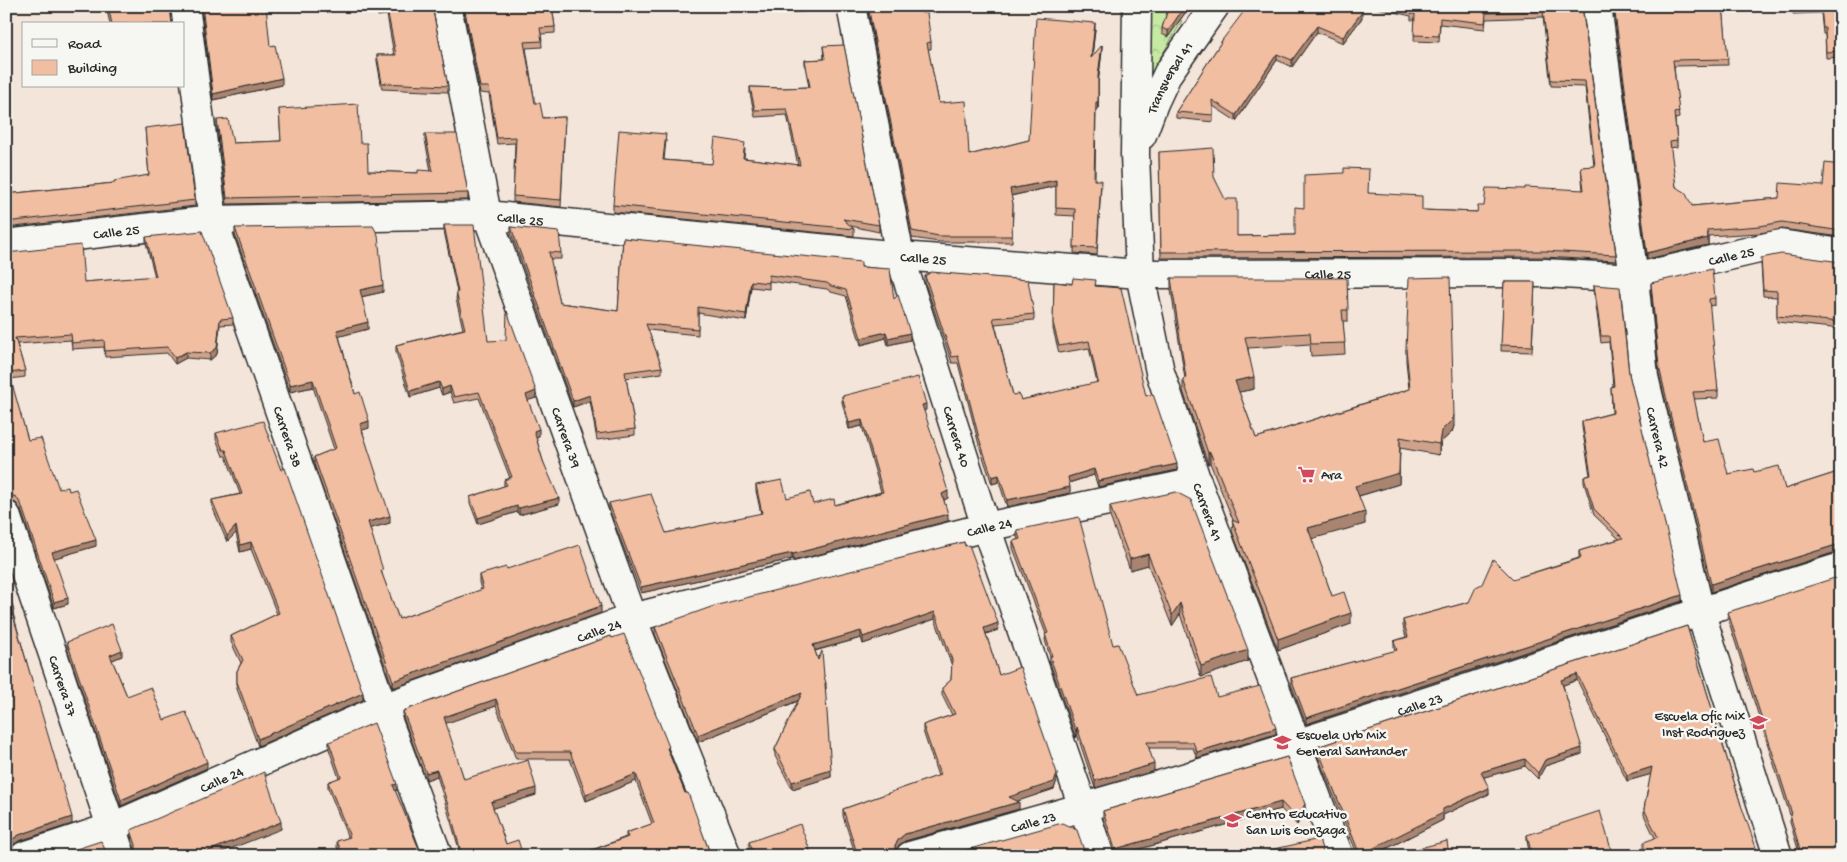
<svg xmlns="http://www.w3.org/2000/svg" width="1847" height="862" font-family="'Gochi Hand',sans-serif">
	<defs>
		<pattern id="park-crowns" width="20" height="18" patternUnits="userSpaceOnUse" patternTransform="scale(1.25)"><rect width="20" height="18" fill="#c6eaa3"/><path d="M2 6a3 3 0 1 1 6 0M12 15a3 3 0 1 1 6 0" fill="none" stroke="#aac98c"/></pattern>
	</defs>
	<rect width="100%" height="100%" fill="#f4e5da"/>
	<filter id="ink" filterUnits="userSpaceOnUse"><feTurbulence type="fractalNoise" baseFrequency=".02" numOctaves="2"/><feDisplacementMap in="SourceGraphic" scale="10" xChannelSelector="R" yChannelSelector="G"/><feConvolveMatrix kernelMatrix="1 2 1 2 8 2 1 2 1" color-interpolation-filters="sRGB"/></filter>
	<g filter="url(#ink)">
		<!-- park -->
		<path fill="url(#park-crowns)" stroke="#788a67" d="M1147 6H1158L1182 21 1146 82Z"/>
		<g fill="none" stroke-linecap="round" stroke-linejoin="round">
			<defs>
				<g id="minor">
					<path id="s1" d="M185 6 213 220 383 708 438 856"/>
					<path id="s2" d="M447 6 487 215 632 618 727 856"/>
					<path id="s3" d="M851 6 900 256 986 527 1100 856"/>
					<path id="s4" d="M1137 6 1135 155 1140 274 1160 372 1197 482 1339 856"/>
					<path id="s5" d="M1597 6 1634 278 1644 377 1700 611 1778 856"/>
					<path id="s6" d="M1142 135 1154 103 1168 73 1215 6"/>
					<path id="s7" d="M6 244 213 220 487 215 900 256 1140 274 1544 273 1634 278 1780 244 1841 253"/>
					<path id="s8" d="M6 515 121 856"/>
					<path id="s9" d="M24 856 112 827 383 708 632 618 986 527 1197 482"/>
					<path id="s10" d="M910 856C1039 820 1168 784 1296 744 1478 686 1658 624 1841 567"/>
				</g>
			</defs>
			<!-- minor casing -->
			<use href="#minor" stroke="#2b2b2b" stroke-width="31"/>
			<!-- minor -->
			<use href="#minor" stroke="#f6f6f2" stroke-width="28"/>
		</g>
		<!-- wall -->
		<path fill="#cfa38b" stroke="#2b2b2b" d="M73 6H103V9H73Z
			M106 6H170L172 24H110Z
			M201 6H234V7L270 46 282 85 213 100Z
			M376 6H432L448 86V92L382 89 377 61V55H394L387 15 378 16Z
			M463 6H552L555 27V33L541 34 542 47 526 48 535 103 543 118 565 117 561 207 513 202 515 143 497 144 489 94 480 93Z
			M788 6H836V9L790 13Z
			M867 6H920L921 13 931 42V49H928L939 103 969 155 1029 140 1095 29 1092 57 1102 51 1098 83V109H1096L1095 180 1101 186 1097 255 1074 253 1075 216 1056 215V186L1011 196 1013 204 1012 242H939L912 238Z
			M1169 6H1190L1168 37 1162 34V28Z
			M1377 6H1582L1616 255V261L1544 257 1161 258 1159 152 1214 177 1237 236 1295 235 1304 208 1368 193 1422 210 1477 212 1484 206 1583 190 1581 167 1594 166 1585 87 1551 86 1543 17 1486 19 1485 29 1440 24 1439 42 1414 41 1415 20H1411V16L1377 8Z
			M1613 6H1723L1728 65 1674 66 1679 118 1675 119 1677 141V147L1670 148 1676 187 1692 206 1779 198 1823 186 1841 165V237L1782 229 1760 233 1708 236V245L1647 259Z
			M1792 6H1841V57L1826 58 1825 34H1823L1821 13 1793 14Z
			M1362 18 1343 43 1317 32 1292 67 1277 60 1236 121 1213 106V122L1176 118V112L1223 39Z
			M823 46 879 225V232L851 226 854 229V236L613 212V205L666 140 664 160 712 164 745 149 744 158 798 165 787 115 755 117 750 93V87L783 88 809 87 805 66V60L824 59Z
			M279 109 360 143 368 171 418 173 431 171 425 140V134L468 193V200L227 204 217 127V120L233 143 281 141Z
			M145 128 195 200V206L6 228V194L114 183 149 175Z
			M444 225 488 341 536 398 528 400 539 436 536 437 543 461 559 504 519 515 517 512 478 524 470 503V497L504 486V480L510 478 479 398 454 403 450 392 442 395 439 388 410 397 396 352V345L463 329 456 299 457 292 444 231Z
			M511 227 561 253V259H550L560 303 618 311 623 238 861 267 894 299 910 340 888 345 886 338 861 345 846 296 831 292 827 289 769 281V289L751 287 746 321 698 313V335L648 330 662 367V373L626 378 635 429V435L597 440 590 401 573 407 511 233Z
			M235 228 383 292 361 297 368 329 339 336 355 394 369 428 362 430 390 523 370 528 383 577 399 619 481 590 479 582V575L507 569 601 613 393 688 314 464V457L334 449 313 387 290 392 235 235Z
			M146 237 233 318V324L220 325 217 354 210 360 186 358 175 364 167 353 105 357 104 347 72 349 71 340 17 344 25 371V377L10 379 28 440 59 489 69 491 96 546 54 558 68 604 54 608 21 510 16 503 7 500 6 497V253L84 282 155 277 146 243Z
			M1839 262H1841V329L1777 322V297L1763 296 1761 264Z
			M925 276 1034 314V320L995 324 1013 395 1021 400 1097 383 1089 348 1059 353 1053 329 1054 282 1096 286 1146 396 1177 470 1098 487 1094 475 1069 483 1070 493 1007 507 999 482 992 484 979 445 958 363H952L925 283Z
			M1171 278 1348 310V321H1343L1345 354 1311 356 1310 344 1248 348 1254 389 1239 392 1256 438 1409 389 1406 361V349L1454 426 1452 432 1441 442 1439 455 1400 448 1399 484 1359 496 1365 524 1311 538 1332 596 1351 624 1278 650 1232 531 1233 520 1210 463 1208 464 1183 391V379H1185L1171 290Z
			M1504 282H1535L1532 352 1501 351Z
			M1651 283 1715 298V305L1709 306 1718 391V398L1694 399 1703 442 1728 474 1754 472 1785 489 1841 471V552H1836L1711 592 1659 374 1651 290Z
			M1594 285 1629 374 1682 601 1306 724 1291 684V678L1395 651 1394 647V641L1406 637 1403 626V620L1469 602 1513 579 1579 558V551L1619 539 1594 515 1584 483V477L1590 475 1582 427V421L1612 413 1611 387 1613 386 1609 342 1601 343 1594 291Z
			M842 396 926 410 923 411 941 469 948 498 944 500 948 521 793 561 792 559 641 593 609 509V503L666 533 761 514 756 491V485L787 498 813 504 835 505 881 492 862 426 849 429 842 402Z
			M216 433 363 700 258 746 237 689V671L241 663 231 642V636L277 614 251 549 240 552 236 533 227 542 212 506V500L240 494 226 456H223L216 439Z
			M1110 506 1248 661 1201 677 1180 614 1172 626 1148 565 1130 570 1110 517Z
			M1017 530 1113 645 1138 695 1217 697 1276 734 1197 758 1193 748H1149L1154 771 1095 788 1077 734 1076 738 1050 663V657L1045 640 1046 634 1013 548V541L1018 540 1017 536Z
			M964 542 998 630 986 634 999 675 1057 780 1054 789 1017 801 1019 809 905 841 899 845 895 852 896 856H856L843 816V809L938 776 923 731V725L952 715 942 695V688L951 680 952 666 935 619 863 644 861 638 815 651 824 676 826 689 825 690 831 777 792 789 775 756V749L798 701 698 742 655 634V627Z
			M6 581 14 617 72 824 19 841 13 845 9 832 6 833Z
			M1728 612 1841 856H1800L1790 822V815L1728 619Z
			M1687 626 1741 805 1655 838 1644 815V809L1651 774 1627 781 1577 680 1563 685 1582 754 1545 766 1538 779 1525 766 1484 777 1489 794 1443 815V820L1372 856H1358L1317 754V747Z
			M611 636 669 753 685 793 711 856 579 855 626 837V833L652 824 636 781 586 801 570 759H516L496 706 445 723 464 779 536 795 493 808 506 844 523 856H461L452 825 437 776 426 780 403 717V711Z
			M67 642 122 656 112 660 127 696 164 720 207 768 121 806 67 648Z
			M329 742 397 790 395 791 422 856H340L337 847V841L348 838 328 788V782L339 778 329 749Z
			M1287 757 1305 810 1297 825 1281 809 1115 856 1103 818V811Z
			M281 829 136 853 131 836V830Z
			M1527 835 1613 856H1530L1527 841Z
			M749 842 812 856H752L749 849Z"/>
		<!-- shaded-wall -->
		<path fill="#a98571" stroke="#2b2b2b" d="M1185 6H1190L1168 37V31Z
			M1362 12V18L1343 43V37Z
			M1095 23V29L1091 64V58Z
			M1317 26V32L1292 67V60Z
			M1102 45V51L1098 83V109V76Z
			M1277 54V60L1236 121V115Z
			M282 78V85L213 100V94Z
			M1056 180V186L1010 196V189Z
			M1708 238V245L1647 259V253Z
			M751 281V287L746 321V314Z
			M383 285V292L360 297V290Z
			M220 319 217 354 210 360V353Z
			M368 322V329L337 337V330Z
			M886 332V338L861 345V338Z
			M910 333V340L888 345V338Z
			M186 352V358L175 364V358Z
			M1254 377V389L1235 393V381Z
			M313 380V387L290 392V385Z
			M439 382V388L410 397V391Z
			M450 386V392L442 395V389Z
			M536 391V398L526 401V395Z
			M590 395V401L573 407V401Z
			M926 404V410L922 412V405Z
			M1454 415V426L1452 432 1441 442 1439 455V444L1441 431Z
			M862 420V426L849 429V423Z
			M369 421V428L360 431V424Z
			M539 429V436L534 437V431Z
			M1400 437 1399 484 1355 497V486Z
			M1210 452V463L1208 464V453Z
			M1177 464V470L1098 487V481Z
			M1094 469V475L1068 483V477Z
			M999 475V482L992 484V477Z
			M1070 487V493L1007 507V500Z
			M948 491V498L942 501V494Z
			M559 498V504L519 515V508Z
			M517 506V512L478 524V518Z
			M1365 512V524L1308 540V528Z
			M948 514V521L793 561V554Z
			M390 516V523L368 529V522Z
			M236 526V533L227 542V536Z
			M96 540V546L52 559V552Z
			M251 542V549L240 552V545Z
			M1836 545V552L1711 592V584Z
			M792 553V559L641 593V587Z
			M1148 554V565L1130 570V559Z
			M1682 595V601L1306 724V718Z
			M68 598V604L54 608V602Z
			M1180 603V614L1172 626V615Z
			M601 606V613L393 688V681Z
			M935 612V619L863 644V637Z
			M1351 613V624L1278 650V639Z
			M998 623V630L984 634V628Z
			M861 631V638L813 651V645Z
			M122 650V656L110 661V655Z
			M1248 650V661L1201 677V666Z
			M1577 674V680L1561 686V680Z
			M825 683H826V689L825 690Z
			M363 693V700L258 746V739Z
			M802 693V699L698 742V735Z
			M496 699V706L444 724V717Z
			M1077 727V734L1076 738V732Z
			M1276 728V734L1197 758V752Z
			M1582 748V754L1545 766 1538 779V773L1545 760Z
			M1525 759V766L1481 778V772Z
			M207 762V768L121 806V800Z
			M1154 764V771L1095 788V781Z
			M1652 767V774L1627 781V775Z
			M437 770V776L426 780V773Z
			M831 770V777L792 789V782Z
			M1057 773V780L1054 789 1009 804V797Z
			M636 774V781L586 801V794Z
			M397 784V790L393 792V785Z
			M536 788V795L491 809V802Z
			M1489 788V794L1443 815V820L1372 856H1360L1443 809Z
			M1019 802V809L905 841 899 845 895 852V845L899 839 905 834Z
			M1281 802V809L1115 856V849Z
			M1305 804V810L1297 825V819Z
			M72 817V824L19 841 13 845V839L19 835Z
			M281 822V829L212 856H196Z
			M9 826V832L6 833V827Z"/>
		<!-- building -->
		<path fill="#f1bea2" stroke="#2b2b2b" d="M108 6H170L172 24H112Z
			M202 6H234V7L247 6H266L270 46 275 45 282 78 213 94Z
			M378 6H432L448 86 382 83 377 55H396L387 9 378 10Z
			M464 6H552L555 27 540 28 542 41 524 42 535 103H540L543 118 565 117 561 200 513 196 516 137 497 138 489 87H480Z
			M868 6H920L921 13H927L931 42 927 43 939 103 966 101 969 155 1029 140 1036 18 1095 23 1091 58 1102 45 1098 76V102H1096L1094 180H1101L1097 248 1074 247 1075 209 1056 208V180L1010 189 1013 204 1012 236H939L912 231Z
			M1169 6H1185L1168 31 1162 28Z
			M1248 6H1348L1362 12 1343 37 1317 26 1292 60 1277 54 1236 115 1212 100 1213 115 1176 112 1223 39Z
			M1398 6H1582L1616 255 1544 251 1161 252 1159 152 1213 148 1214 177 1225 199H1237V236L1295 235V207L1304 208V175L1344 173V168L1369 169 1368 193 1422 196V210L1477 212 1478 206H1484L1486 188 1525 189V187L1584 190 1581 167 1595 166 1585 81 1551 80 1543 11 1486 13 1485 23 1440 18 1439 36 1414 35 1415 14H1411V10Z
			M1614 6H1723L1728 59 1673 60 1679 112 1674 113 1677 141 1670 142 1676 187 1685 192 1692 206 1779 198 1780 183 1823 186 1825 163 1841 165V231L1782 222 1760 226 1707 230 1708 238 1647 253Z
			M1793 6H1841V51L1826 52 1825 28H1823L1821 7 1793 8Z
			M844 45 879 225 843 219 854 229 613 205 619 130 666 134 663 160 712 164 715 138 745 143 743 158 800 165 787 109 755 110 750 87 783 88 810 87 805 60 825 59 823 46Z
			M358 104 360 143H367L368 171 418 173V170L433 171 425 134H457L468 193 227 198 217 120 228 119 233 143 281 141 279 109Z
			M185 123 195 200 6 222V194L114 183V181L149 175 145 128Z
			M444 225H474L488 341 506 340 507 311 536 391 526 395 539 429 534 431 543 461 559 498 519 508 517 506 478 518 470 497 507 485 504 480 512 477 479 392 454 397 450 386 442 389 439 382 410 391 396 345 465 329 456 292H458Z
			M373 226 378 235 383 285 360 290 368 322 337 330 355 394 360 392 369 421 360 424 390 516 368 522 383 570 381 571 399 619 483 589 479 575 506 567 507 569 580 545 601 606 393 681 314 457 336 448 313 380 290 385 235 228Z
			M511 227 559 232 561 253 549 252 560 303 618 311 623 238 861 262V267L890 269 894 299 898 295 910 333 888 338 886 332 861 338 846 290 831 286 827 283 769 275V283L751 281 746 314 698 307V329L646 324 662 367 625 372 635 429 597 434 590 395 573 401Z
			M202 231 233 318 220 319 217 348 210 353 186 352 175 358 167 347 105 351 104 340 72 343 71 334 15 338 25 371 9 373 28 440 41 438 59 489 68 487 69 491 76 489 96 540 52 552 68 598 54 602 21 504 16 497 7 493 6 491V253L81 245 84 282 156 276 146 237Z
			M1781 254 1841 262V322L1777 316V291L1763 290 1761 258Z
			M1712 269 1715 298 1709 299 1718 391 1693 392 1703 442 1719 439 1728 474 1753 469 1754 472 1779 466 1785 489 1841 471V545H1836L1711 584 1659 367 1651 283Z
			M931 272 1028 280 1034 314 993 318 1013 395 1019 394 1021 400 1098 382 1089 341 1059 346 1053 323 1054 282 1072 284 1073 278 1096 280 1095 286 1121 288 1146 396 1153 394 1177 464 1098 481 1094 469 1068 477 1070 487 1007 500 999 475 992 477 979 438 958 356 952 357 925 276Z
			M1450 277 1454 415 1452 420 1441 431 1439 444 1400 437 1399 473 1355 486 1365 512 1308 528 1332 596 1344 592 1351 613 1278 639 1232 520 1239 523 1210 452 1208 453 1183 379 1186 378 1171 278H1347L1348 310H1342L1345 343 1311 344 1310 333 1245 337 1254 377 1235 381 1256 438 1410 389 1406 349 1409 278Z
			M1504 282H1535L1532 346 1501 345Z
			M1594 285 1620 287 1629 374 1682 595 1306 718 1291 678 1397 650 1394 641 1408 637 1403 620 1469 602 1476 587 1482 584 1493 559 1513 579 1581 558 1579 551 1623 538 1594 509 1584 477 1591 475 1582 421 1613 413 1611 387 1614 386 1609 336H1601Z
			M918 377 926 404 922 405 941 462 939 463 948 491 942 494 948 514 793 554 792 553 641 587 609 503 651 494 666 533 762 513 756 485 782 480 787 498 810 492 813 504 834 499 835 505 883 492 862 420 849 423 842 396Z
			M263 421 281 470 285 468 363 693 258 739 237 682V671L243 660 231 636 279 613 251 542 240 545 236 526 227 536 212 500 242 494 226 450H223L216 433Z
			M1176 492 1191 500 1248 650 1201 666 1180 603 1172 615 1148 554 1130 559 1110 506Z
			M1079 517 1113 645 1118 644 1138 695 1211 677 1217 697 1260 686 1276 728 1197 752 1193 742H1147L1154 764 1095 781 1077 727 1076 732 1050 657 1052 656 1045 634 1048 633 1013 541 1020 539 1017 530Z
			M964 542 965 546 969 545 998 623 984 628 999 675 1020 667 1057 773 1054 782 1009 797 1019 802 905 834 899 839 895 845V853L896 856H858L843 809 940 775 923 725 955 714 942 688 951 680 952 660 935 612 863 637 861 631 813 645 818 660 822 651 824 676 826 683H825L831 770 792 782 775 749 802 693 698 735 655 627 714 606Z
			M1841 576V856H1802L1790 815 1792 814 1728 612Z
			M6 581 14 611 12 612 72 817 19 835 13 839 9 826 6 827Z
			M112 624 122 650 110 655 127 696 151 687 164 720 186 712 207 762 121 800 67 642Z
			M1687 626 1741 805 1759 856H1644V842L1658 837 1644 809 1652 767 1627 775 1577 674 1561 680 1582 748 1545 760 1538 773 1525 759 1481 772 1489 788 1443 809V813L1360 855 1317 747Z
			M624 634 669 747 667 748 685 793H688L711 856H564L574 852 579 855 628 837 626 833 654 823 636 774 586 794 570 752H516L496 699 444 717 464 779 528 760 536 788 491 802 506 844 518 840 523 856H462L452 818 437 770 426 773 403 711 611 636 612 638Z
			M374 723 397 784 393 785 422 856H343L337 841 350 837 328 782 341 777 329 742Z
			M1287 757 1305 804 1297 819 1281 802 1115 849 1103 811Z
			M264 772 281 822 196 856H135L136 852V845L131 830Z
			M1600 811 1613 856H1532L1527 835Z
			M1062 823 1077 830 1086 856H945Z
			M800 824 812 856H755L749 842Z
			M1319 839 1324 856H1244Z
			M101 841 108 856H55Z
			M1447 841 1449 856H1389Z"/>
	</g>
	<!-- icons -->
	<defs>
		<symbol id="supermarket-bare" viewBox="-9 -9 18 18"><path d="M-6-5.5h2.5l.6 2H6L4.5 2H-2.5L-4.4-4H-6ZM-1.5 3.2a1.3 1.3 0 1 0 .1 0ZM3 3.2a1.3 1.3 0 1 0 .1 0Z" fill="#d1495b" stroke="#f6f6f2" stroke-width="2.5" paint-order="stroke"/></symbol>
		<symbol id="school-bare" viewBox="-9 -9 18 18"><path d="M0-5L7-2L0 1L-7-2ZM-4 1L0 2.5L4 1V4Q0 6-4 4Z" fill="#d1495b" stroke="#f6f6f2" stroke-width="2.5" paint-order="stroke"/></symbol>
	</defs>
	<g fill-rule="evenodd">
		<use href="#supermarket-bare" x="1294" y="462" width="25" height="25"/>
		<use href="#school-bare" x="1746" y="710" width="25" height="25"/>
		<use href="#school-bare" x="1270" y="730" width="25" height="25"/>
		<use href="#school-bare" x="1220" y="808" width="25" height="25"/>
	</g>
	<g text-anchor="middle" stroke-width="5" stroke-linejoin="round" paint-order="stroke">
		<!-- street labels -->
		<g font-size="14" fill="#2b2b2b" stroke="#f6f6f2">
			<text dy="5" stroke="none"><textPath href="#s6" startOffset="64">Transversal 41</textPath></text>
			<text dy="5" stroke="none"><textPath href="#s7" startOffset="516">Calle 25</textPath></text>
			<text dy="5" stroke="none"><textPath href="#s7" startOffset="111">Calle 25</textPath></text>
			<text dy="5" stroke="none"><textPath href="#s7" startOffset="1732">Calle 25</textPath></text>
			<text dy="5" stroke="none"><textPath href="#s7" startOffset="921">Calle 25</textPath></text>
			<text dy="5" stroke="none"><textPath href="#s7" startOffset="1326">Calle 25</textPath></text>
			<text dy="5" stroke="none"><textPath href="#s3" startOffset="444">Carrera 40</textPath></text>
			<text dy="5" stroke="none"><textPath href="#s1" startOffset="445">Carrera 38</textPath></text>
			<text dy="5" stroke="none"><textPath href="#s2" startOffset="449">Carrera 39</textPath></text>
			<text dy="5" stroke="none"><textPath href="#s5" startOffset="436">Carrera 42</textPath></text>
			<text dy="5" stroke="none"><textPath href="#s4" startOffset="516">Carrera 41</textPath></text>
			<text dy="5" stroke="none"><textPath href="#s9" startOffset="1022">Calle 24</textPath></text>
			<text dy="5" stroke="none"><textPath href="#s9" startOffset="618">Calle 24</textPath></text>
			<text dy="5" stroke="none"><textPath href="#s8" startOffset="180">Carrera 37</textPath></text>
			<text dy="5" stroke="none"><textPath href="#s10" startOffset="532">Calle 23</textPath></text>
			<text dy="5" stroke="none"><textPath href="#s9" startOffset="212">Calle 24</textPath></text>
			<text dy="5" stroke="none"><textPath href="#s10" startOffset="128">Calle 23</textPath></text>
		</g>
		<!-- poi labels -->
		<g font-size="14" fill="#2b2b2b" stroke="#f6f6f2" text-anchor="start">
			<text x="1321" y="479">Ara</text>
			<text x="1745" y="720" text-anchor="end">Escuela Ofic Mix<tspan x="1745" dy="16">Inst Rodriguez</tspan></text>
			<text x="1296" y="739">Escuela Urb Mix<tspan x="1296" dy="16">General Santander</tspan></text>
			<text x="1246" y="818">Centro Educativo<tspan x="1246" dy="16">San Luis Gonzaga</tspan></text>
		</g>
	</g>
	<!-- margin -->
	<rect width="1847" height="862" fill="none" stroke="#f6f6f2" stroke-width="25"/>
	<rect x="12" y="12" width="1822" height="837" fill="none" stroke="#2b2b2b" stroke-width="2" filter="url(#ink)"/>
	<!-- legend -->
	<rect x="22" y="22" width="162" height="65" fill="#f6f6f2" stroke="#a5a5a2"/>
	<rect x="32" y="39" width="25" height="8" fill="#f6f6f2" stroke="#a5a5a2"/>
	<text x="68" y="48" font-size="15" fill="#2b2b2b">Road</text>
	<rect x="32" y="60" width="25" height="15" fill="#f1bea2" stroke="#a5a5a2"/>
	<text x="68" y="72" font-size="15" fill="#2b2b2b">Building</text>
</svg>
